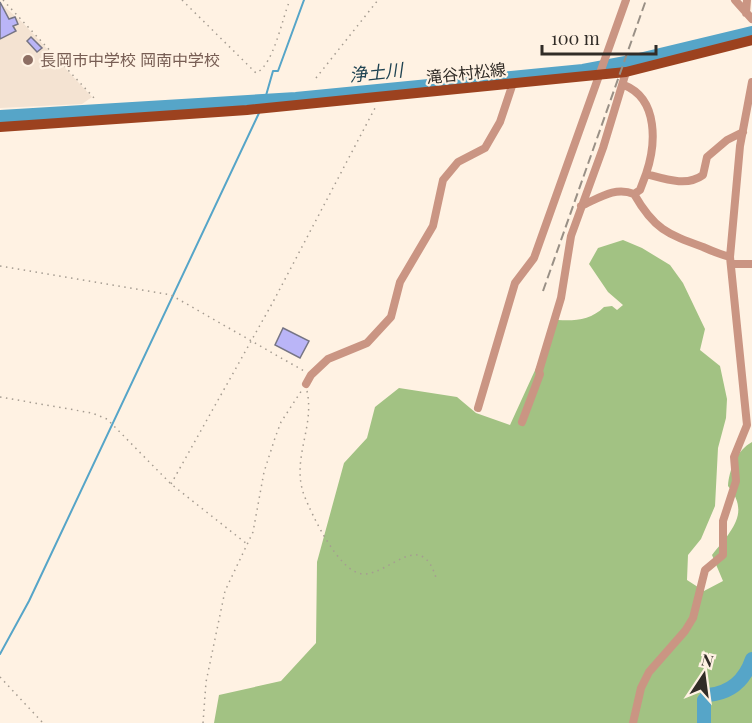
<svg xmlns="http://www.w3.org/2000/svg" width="752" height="723" font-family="'Playfair Display','Noto Sans JP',serif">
	<rect width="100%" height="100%" fill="#fff2e3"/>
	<!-- education -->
	<path fill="#f4e3d2" d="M0 3 22 22 92 97 82 104 0 108Z"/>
	<!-- forest -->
	<path fill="#a2c283" d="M623 240 642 248 670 265 683 283 705 329 700 350 720 366 727 399 726 418 718 448 715 506 701 539 688 555 687 580 704 591 723 581 712 555C731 531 751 513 728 486 729 470 737 450 752 442V723H214L219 695 281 681 316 643 317 562 344 463 367 438 375 407 399 388 457 397 476 413 510 425 558 320C575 321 591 320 604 307L612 306 617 310 623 305 608 292 589 264 598 248Z"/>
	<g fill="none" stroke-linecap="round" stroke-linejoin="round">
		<!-- stream -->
		<path stroke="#56a5c8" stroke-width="2" d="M263 106 273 71H278L304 0
			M0 654 29 601 259 113"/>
		<!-- river -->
		<path stroke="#56a5c8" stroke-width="14" d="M0 117 296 99 583 71 631 62 752 33
			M704 723V700L708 695C731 693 745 680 752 659"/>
	</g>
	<!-- building -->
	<path fill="#bab5f7" stroke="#767585" stroke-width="1.5" d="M0 2 9 19 15 17 18 24 13 26 16 31 0 39Z
		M31 37 42 48 37 52 27 41Z
		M283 328 309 341 300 358 275 345Z"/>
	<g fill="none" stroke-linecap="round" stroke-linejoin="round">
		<!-- path -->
		<path stroke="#a59c91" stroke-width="1.5" stroke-dasharray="1.5 4.5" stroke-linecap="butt" d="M3 0 96 100
			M182 0 256 73C274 65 282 18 290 0
			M316 78 378 0
			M0 266 171 295 304 371
			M307 391C315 427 291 459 304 495 312 515 339 573 363 574 390 575 422 526 437 581
			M0 397 92 413 107 419 171 484 247 544
			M171 484 273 302 375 108
			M0 677 43 723
			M203 723 206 682 225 591 253 532 264 472 275 438 281 422 302 390"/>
		<!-- minor -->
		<path stroke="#ca9583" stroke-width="8" d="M735 0 752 19
			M746 13 747 0
			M624 85C659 99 656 145 646 174
			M634 194 640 190 646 174C665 179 687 187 703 175L707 157 727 140 743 132
			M581 206C599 198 615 186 634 194 654 229 667 234 703 247 712 251 721 255 730 257
			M732 264H752
			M306 384 311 375 328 359 367 343 391 317 400 282 433 226 443 180 458 162 485 148 500 122 513 83
			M478 408 515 283 534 258 626 0
			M522 422 540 374 539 371 561 298 571 236 603 148 626 72
			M633 723 641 688 649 672 685 631 693 618 705 570 723 555V521L736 481 734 457 747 425 730 257 740 146 752 82"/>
		<!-- major -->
		<path stroke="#9c421f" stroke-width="10" d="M0 127 247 110 626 72 752 40"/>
		<!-- rail -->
		<path stroke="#999086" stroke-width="2" stroke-dasharray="9 4.5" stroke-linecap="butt" d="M543 291 646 0"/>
	</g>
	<!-- markers -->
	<circle fill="#8d6e63" stroke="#fff2e3" stroke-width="2" cx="28" cy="60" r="6"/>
	<g text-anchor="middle" stroke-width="4.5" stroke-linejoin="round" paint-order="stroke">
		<!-- education labels -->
		<g font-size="16" fill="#785e54" stroke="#fff2e3" text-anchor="start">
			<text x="40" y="66">長岡市中学校 岡南中学校</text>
		</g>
		<!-- street labels -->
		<g font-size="16" fill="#312c27" stroke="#fff2e3">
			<text transform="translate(466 73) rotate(-6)" y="6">滝谷村松線</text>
		</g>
		<!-- water labels -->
		<g font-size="18" font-style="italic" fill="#1f4352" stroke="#fff2e3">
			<text transform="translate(376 73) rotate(-6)" y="6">浄土川</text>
		</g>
	</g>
	<!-- north arrow -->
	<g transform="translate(704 675) rotate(13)" stroke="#fff2e3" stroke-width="4.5" paint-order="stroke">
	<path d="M0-4.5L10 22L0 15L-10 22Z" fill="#312c27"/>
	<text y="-9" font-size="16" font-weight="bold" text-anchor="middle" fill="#312c27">N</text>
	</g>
	<!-- scale -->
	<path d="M542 45v9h114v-9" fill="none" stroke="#312c27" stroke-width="3"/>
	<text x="551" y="45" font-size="18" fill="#312c27" stroke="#fff2e3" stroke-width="4.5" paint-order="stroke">100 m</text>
</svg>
